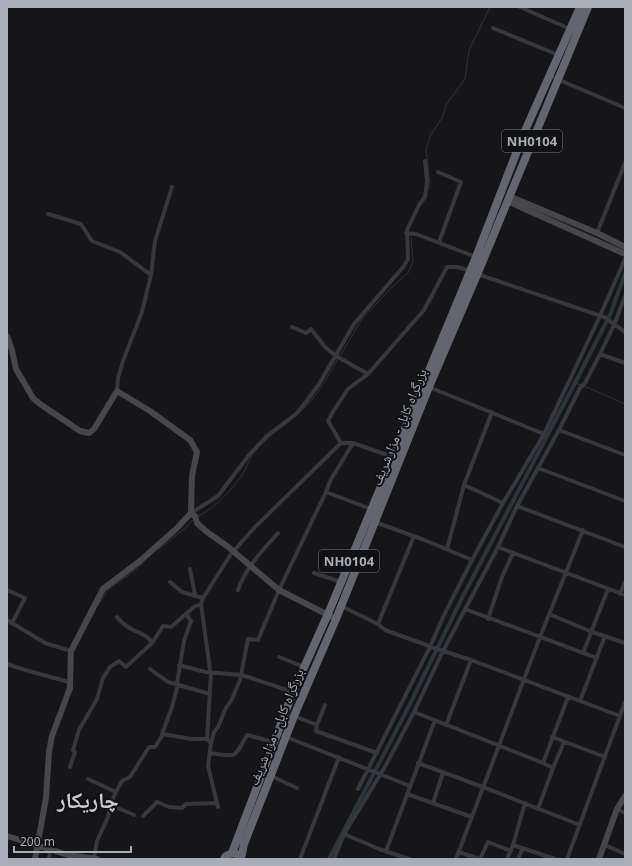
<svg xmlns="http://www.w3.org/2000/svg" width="632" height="866" font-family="'Noto Sans','Noto Naskh Arabic',sans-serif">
	<rect width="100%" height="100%" fill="#161618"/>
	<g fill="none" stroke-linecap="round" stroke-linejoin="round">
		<!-- stream -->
		<path stroke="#2c353c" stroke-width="1" d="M428 190 430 183 426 150 430 136 442 118 446 105 465 79 469 50 490 7
			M340 356 362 319 393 286 408 273 413 262 411 237
			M575 383 581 385
			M584 386 625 404
			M298 414C316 399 326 379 338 359
			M197 517C216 507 230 492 242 475 246 469 248 462 252 455 260 442 279 430 291 420
			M159 549 184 529 193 520
			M98 605 109 589 130 574 143 563"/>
		<!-- canal -->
		<path stroke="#2c353c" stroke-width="4" d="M329 859 409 706 462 598 575 383 610 315 625 274"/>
		<!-- street -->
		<path stroke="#37383d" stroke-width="4" d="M520 7 570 29
			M493 28 558 55
			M550 76 625 108
			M438 172 461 182 439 242
			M48 214 81 224 92 241 120 252 151 275
			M406 233 416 234 476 257
			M597 233 625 163
			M477 274 604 317 625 332
			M292 327 306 333 311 329 325 347 336 356 368 374 424 310 447 267H457L471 271
			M600 354 625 363
			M429 387 544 434
			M117 391 118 378 123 361 142 312 151 275 155 241 172 187
			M559 430 625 455
			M341 443 328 421 334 410 348 389 368 374
			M538 468 625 501
			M464 485 503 503
			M326 492 371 509
			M517 506 625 547
			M191 513 218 496 249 455 267 436 296 414 306 402 319 384 354 324 404 266 408 259 407 230 419 205 425 197 427 181 425 161
			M375 522 427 541 472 560
			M498 547 625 595
			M447 549 464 485 492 412
			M190 569 195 595
			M314 573 341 582
			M170 582 182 592 203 598
			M7 590 25 598 12 623
			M238 590C246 567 262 551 278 533
			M620 594 625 582
			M341 606 378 624 385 630 443 651 471 660 620 716
			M465 609 597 658
			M549 614 592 632 625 643
			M117 617C119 619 121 622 124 624 132 632 146 632 152 643
			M488 619 502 577 513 553
			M7 620 45 643 71 651
			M378 624 414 536
			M583 653 608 589
			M279 657 304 667
			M7 664 25 670 69 682
			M179 665 205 672 242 675 293 692
			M150 669 168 682 210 694
			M177 683 184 641 191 621 186 614
			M580 701 605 636
			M325 705 317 725 316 731 377 753
			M414 712 543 763
			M294 716 317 725
			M446 725 471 660
			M276 733 410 786
			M162 734 192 739H207
			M552 737 605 757
			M211 743 214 732 218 727 226 708 232 699 240 680 248 639 258 640 279 590 326 492 330 481 353 443
			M210 753C238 757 233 759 247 735L273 742
			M418 763 483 787 580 825
			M70 767 75 752 73 750 79 730 97 699 103 678 110 667 119 661 126 667 152 643 163 626 171 627 194 607 201 604
			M553 768 564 742
			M271 776 297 788
			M88 779 116 792
			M358 789 430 647 444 615 472 560 503 503 544 434 600 316 625 259
			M407 794 472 817
			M111 803V805L134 815
			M433 803 443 773
			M218 807 208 766 211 743 207 739 211 673 210 670 201 604 203 598 231 554 254 528 341 443H353L393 457
			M538 809 553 768 543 763 568 697
			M617 809 625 813
			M143 816 157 802 169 807 182 808 186 804 217 803
			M344 834 379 849 409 859
			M513 845 555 859
			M605 845 625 854
			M386 851 435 720
			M459 852 479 859
			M49 859 50 851
			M94 859 97 841 108 817 111 803 116 792 122 781 130 777 149 747H155L162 736V734L172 707 178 684
			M300 859 339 757
			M334 859 344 834 386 765 414 712 443 651 498 547 517 506 559 430 580 388 585 383 600 354 614 325 625 296
			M456 859 540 637 583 530
			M480 859 488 842 511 851
			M507 859 513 845 525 803
			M518 859 523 848
			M567 859 625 702"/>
		<!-- secondary -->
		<path stroke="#45474d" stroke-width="6" d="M509 196 597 233 625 247
			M507 201 625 254
			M7 336 12 350 16 369 33 398 40 404 80 431 89 433 94 429 117 391 150 411 190 440 197 452 192 476 191 513 176 529 140 561 103 589 71 651 70 688 52 736 49 752 46 798 35 859
			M191 513 195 516 197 523 207 532 227 546 279 590 336 619
			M7 836 68 855 97 859
			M599 859 617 809 625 796"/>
		<!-- highway -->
		<path stroke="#63666e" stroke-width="8" d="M232 853 293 692 328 614 430 368 476 257 524 133 580 7
			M224 859 226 856 232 853 236 854
			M241 859 244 844 294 716 336 619 429 387 477 275 588 7"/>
	</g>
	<g text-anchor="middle" stroke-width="4" stroke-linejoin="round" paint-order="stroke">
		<!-- shield labels -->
		<g fill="#111113" stroke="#7b7e86" stroke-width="1">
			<rect x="502" y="130" width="60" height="22" rx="3"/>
			<rect x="319" y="550" width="60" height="22" rx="3"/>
		</g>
		<g font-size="13" font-weight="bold" fill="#a8adb8">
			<text x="532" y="146">NH0104</text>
			<text x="349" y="566">NH0104</text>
		</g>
		<!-- street labels -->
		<g font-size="14" fill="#a8adb8" stroke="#111113">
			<text transform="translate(399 427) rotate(-68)" y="5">بزرگراه کابل - مزارشریف</text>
			<text transform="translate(276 727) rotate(-68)" y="5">بزرگراه کابل - مزارشریف</text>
		</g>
		<!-- town labels -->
		<g font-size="22" font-weight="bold" fill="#c9ccd4" stroke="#111113">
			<text x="88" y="808">چاریکار</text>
		</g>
	</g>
	<!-- border -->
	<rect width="632" height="866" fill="none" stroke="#a8adb8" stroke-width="16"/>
	<!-- scale -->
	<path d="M14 846v6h117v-6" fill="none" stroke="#a8adb8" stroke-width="2"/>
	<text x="20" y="846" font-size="12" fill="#a8adb8" stroke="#111113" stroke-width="3" paint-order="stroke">200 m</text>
</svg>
